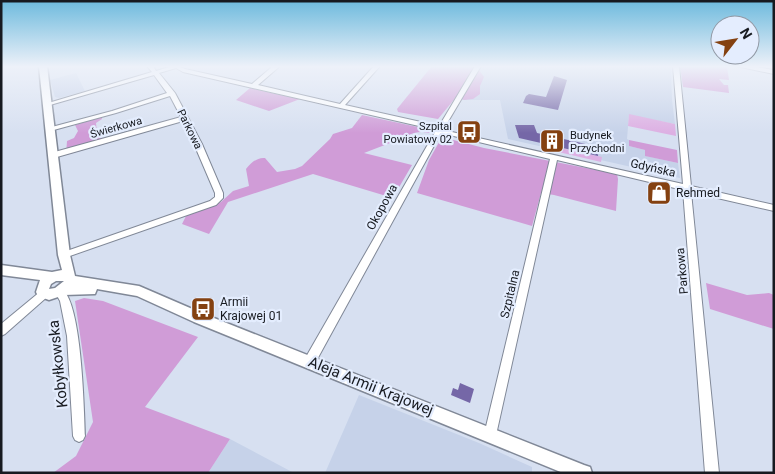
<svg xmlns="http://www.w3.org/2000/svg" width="775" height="474" font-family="Roboto,sans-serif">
	<rect width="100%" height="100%" fill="#d7e0f1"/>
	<!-- built -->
	<path fill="#c6d2e9" d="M480 66H671L672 100 675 124 629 115 627 139 629 140V146L645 150 646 156 678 163 680 178 508 139 500 100H461Z
		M76 73 85 91 59 98 55 97 50 80Z
		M359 395 479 443 532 467V473H325Z
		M230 439 294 473H208Z"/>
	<!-- green -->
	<path fill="#ddb0e3" d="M629 114 675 124 676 136 628 126Z
		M551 146 602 157 601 162 550 150Z"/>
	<!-- forest -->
	<path fill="#d09cd7" d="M432 66H480L479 70 484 77 480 86V94L473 99 464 100 462 99 468 89 462 90 438 119 398 112 397 109Z
		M680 66 727 67 729 80 719 79 724 85H728L729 93 683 87Z
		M250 88 294 98 300 99 269 111 236 100Z
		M362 115 427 129 430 133C416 130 410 133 399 142L390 143 364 153 412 165 391 201 383 195 313 174 228 202 209 234 182 224 187 214 221 202 233 191 249 186 246 169C251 163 257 157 265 158L277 172 295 169 302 166 330 139 333 134 352 128Z
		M102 117V119L96 123 97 133 106 143 115 141 66 155 67 141 74 138 78 131 75 125Z
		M442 137 484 148 617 174 618 179 616 211 554 195 541 193 532 226 417 193 429 160Z
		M629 140 677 150 678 163 645 156V150L629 146Z
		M706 283 747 295 769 293 774 295V329L710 309Z
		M84 298 103 301 198 337 145 407 230 439 208 473H53L76 456 93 422 75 301Z"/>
	<!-- building -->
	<path fill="#7567a7" d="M554 76 567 80 558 110 523 103 526 96 529 94 546 97Z
		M515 125H534L537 133 599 147 598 156 519 138Z
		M460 383 474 389 470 403 451 395 453 388 458 390Z"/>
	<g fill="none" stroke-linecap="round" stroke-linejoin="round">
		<defs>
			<path id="minor" d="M147 66H153L156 71C166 68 176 63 185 69L252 84 273 66H280L258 85 340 104 374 66H380L345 105 421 122 438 128 475 66H481L443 130 683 184 673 66H679L691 186 774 205V211L691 192 719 473H705L683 190 557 160 496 435 494 439 490 441 486 439 484 435 550 159 441 133 314 365 310 366 306 365 304 361 306 357 435 132 419 126 183 72 176 68 159 73 175 93 202 144 223 193V198L216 205 67 257H61L59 255 61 253 210 201 215 197V193L194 144 183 121 57 157H51L50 155 51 153 181 117 170 96 116 113 50 131 47 129 48 128 112 111 167 93 154 75 50 105 45 104 152 72Z
				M736 66H751L774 70V74Z
				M60 288C82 296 84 412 85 436L83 440 79 442 75 440 73 436 67 336 60 301 55 292 57 289Z
				M44 290 47 291 49 294 47 297 5 334 1 336V324L41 291Z"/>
			<path id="tertiary" d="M39 66H47L70 255 75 276 139 286 204 314 584 465 590 467 592 473H563L194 322 137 296 97 289 95 294 64 295 49 300 38 296 36 292 40 280 1 275V265L52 272 62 270 58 255ZM56 281H64L55 288 49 289 51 284Z"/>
		</defs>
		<!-- minor casing -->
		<use href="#minor" stroke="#808897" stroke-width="2"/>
		<!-- tertiary casing -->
		<use href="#tertiary" stroke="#808897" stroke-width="3"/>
		<!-- minor -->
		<use href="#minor" fill="#fff" fill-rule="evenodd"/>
		<!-- tertiary -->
		<use href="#tertiary" fill="#fff" fill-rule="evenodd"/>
	</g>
	<!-- sky -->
	<linearGradient id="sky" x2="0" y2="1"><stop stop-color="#6dbadd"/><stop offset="0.5" stop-color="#edf1f9"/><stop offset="1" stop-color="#edf1f9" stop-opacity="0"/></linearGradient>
	<rect width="775" height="133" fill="url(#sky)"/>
	<!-- icons -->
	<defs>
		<symbol id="bus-square" viewBox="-11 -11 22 22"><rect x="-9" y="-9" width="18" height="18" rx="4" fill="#844111" stroke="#e4edfe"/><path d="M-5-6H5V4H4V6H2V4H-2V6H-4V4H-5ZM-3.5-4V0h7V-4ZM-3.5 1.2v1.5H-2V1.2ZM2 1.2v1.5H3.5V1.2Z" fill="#fff"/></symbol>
		<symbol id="building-square" viewBox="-11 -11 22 22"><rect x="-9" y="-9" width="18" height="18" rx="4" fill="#844111" stroke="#e4edfe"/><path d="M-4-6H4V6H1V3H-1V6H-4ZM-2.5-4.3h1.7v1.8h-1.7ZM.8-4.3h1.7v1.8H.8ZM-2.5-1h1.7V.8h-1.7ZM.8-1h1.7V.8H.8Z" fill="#fff"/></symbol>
		<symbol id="shop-square" viewBox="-11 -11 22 22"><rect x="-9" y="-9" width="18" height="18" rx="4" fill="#844111" stroke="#e4edfe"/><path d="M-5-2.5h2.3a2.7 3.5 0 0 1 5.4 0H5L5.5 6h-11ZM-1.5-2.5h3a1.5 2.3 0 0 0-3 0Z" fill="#fff"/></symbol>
	</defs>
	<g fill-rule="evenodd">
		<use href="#bus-square" x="455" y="118" width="28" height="28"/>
		<use href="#building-square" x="538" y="127" width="28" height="28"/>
		<use href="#shop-square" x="645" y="179" width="28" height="28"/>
		<use href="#bus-square" x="189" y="295" width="28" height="28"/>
	</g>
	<g text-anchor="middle" stroke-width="4.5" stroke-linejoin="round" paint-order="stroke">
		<!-- far-poi labels -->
		<g font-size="11" fill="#171a20" stroke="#e4edfe" text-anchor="end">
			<text x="452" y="130">Szpital<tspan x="452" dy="13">Powiatowy 02</tspan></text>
			<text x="570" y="139" text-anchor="start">Budynek<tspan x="570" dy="13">Przychodni</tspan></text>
		</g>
		<!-- far-street labels -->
		<g font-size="11" fill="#171a20" stroke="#e4edfe">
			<text transform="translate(116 127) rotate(-16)" y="4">Świerkowa</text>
			<text transform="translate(190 129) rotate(64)" y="4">Parkowa</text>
		</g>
		<!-- street labels -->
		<g font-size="12" fill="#171a20" stroke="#e4edfe">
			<text transform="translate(653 168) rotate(13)" y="4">Gdyńska</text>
			<text transform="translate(382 207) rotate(-61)" y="4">Okopowa</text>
			<text transform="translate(682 271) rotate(-95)" y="4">Parkowa</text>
			<text transform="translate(510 294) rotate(-77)" y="4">Szpitalna</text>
		</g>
		<!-- poi labels -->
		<g font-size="12" fill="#171a20" stroke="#e4edfe" text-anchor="start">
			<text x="676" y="197">Rehmed</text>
			<text x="220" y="306">Armii<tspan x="220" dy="14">Krajowej 01</tspan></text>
		</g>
		<!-- near-street labels -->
		<g font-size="15" fill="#171a20" stroke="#e4edfe">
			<text transform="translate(58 364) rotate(-96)" y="5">Kobyłkowska</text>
			<text transform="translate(371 386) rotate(22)" y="5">Aleja Armii Krajowej</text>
		</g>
	</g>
	<!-- border -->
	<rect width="775" height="474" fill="none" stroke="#171a20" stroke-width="5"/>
	<!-- north arrow -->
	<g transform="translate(735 40) rotate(59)"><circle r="24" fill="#e4edfe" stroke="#9299a5"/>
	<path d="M0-4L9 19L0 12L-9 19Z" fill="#844111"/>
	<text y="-8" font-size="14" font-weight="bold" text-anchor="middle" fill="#171a20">N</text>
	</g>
</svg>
